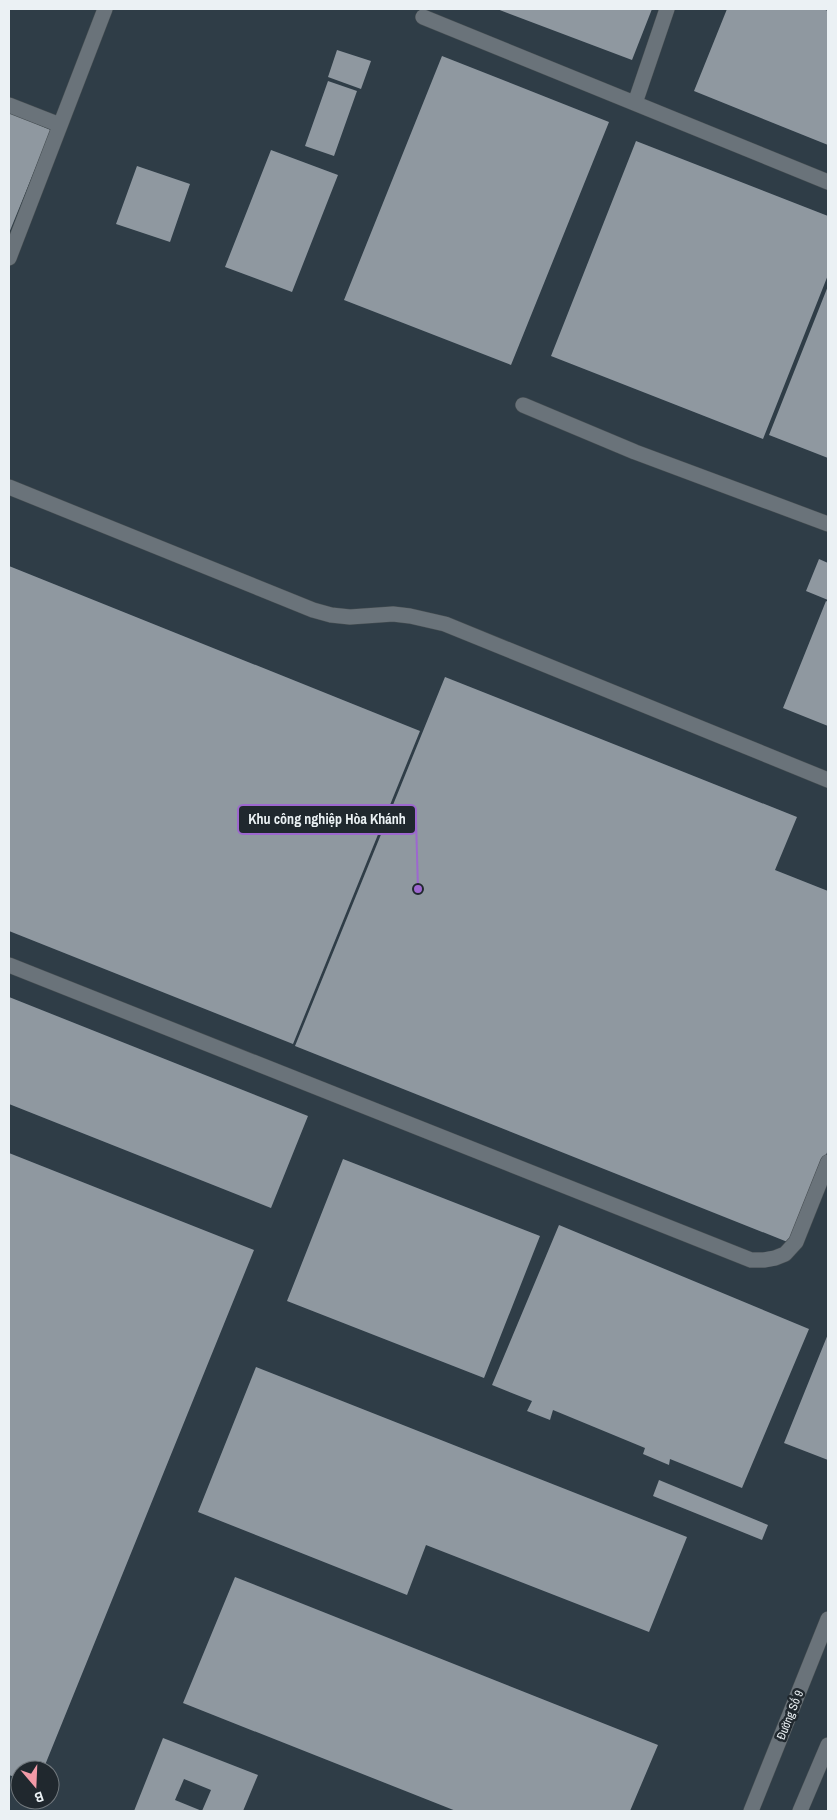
<svg xmlns="http://www.w3.org/2000/svg" width="837" height="1820" font-family="'Archivo Narrow',sans-serif">
	<rect width="100%" height="100%" fill="#2a3238"/>
	<!-- built -->
	<path fill="#2f3d47" fill-rule="evenodd" d="M9 9H828V1811H9ZM20 1770H50V1800H20Z"/>
	<!-- building -->
	<path fill="#8f98a0" d="M497 9H652L632 60Z
		M727 9H823L828 11V145L694 91Z
		M337 50 371 61 361 89 328 77Z
		M442 56 609 122 511 365 344 300Z
		M328 81 357 91 334 156 305 146Z
		M9 112 51 130 9 233Z
		M636 141 828 216V275L763 439 551 356Z
		M271 150 338 175 292 292 225 267Z
		M137 166 190 184 170 242 116 224Z
		M828 286V458L769 435Z
		M819 559 828 563V600L806 591Z
		M9 566 420 731 293 1044 9 931Z
		M826 601 828 602V726L783 708Z
		M445 677 797 817 775 870 828 891V1150L790 1243 295 1046Z
		M9 997 308 1116 271 1208 9 1104Z
		M9 1153 254 1250 43 1770H20V1779L9 1775Z
		M343 1159 540 1236 484 1378 287 1301Z
		M559 1225 809 1329 742 1488 670 1459 669 1465 643 1454 645 1448 553 1410 550 1420 527 1411 532 1401 492 1385Z
		M828 1334V1460L784 1443Z
		M256 1367 687 1537 649 1632 426 1545 407 1595 198 1512Z
		M659 1480 768 1525 762 1540 653 1496Z
		M235 1577 658 1745 630 1811H456L183 1703Z
		M163 1738 258 1775 243 1811H202L211 1790 184 1779 175 1800 202 1811H134Z"/>
	<g fill="none" stroke-linecap="round" stroke-linejoin="round">
		<defs>
			<path id="lane" d="M423 17 828 182
				M635 103 667 9
				M9 105 60 125
				M9 258 105 9
				M523 405 635 452 828 524
				M9 487 313 610 331 615 350 617 393 614 410 616 445 624 828 780
				M9 965 751 1260H764L775 1258 785 1254 796 1242 828 1162
				M800 1811 828 1745"/>
			<path id="street" d="M751 1811 828 1619"/>
		</defs>
		<!-- lane casing -->
		<use href="#lane" stroke="#464e52" stroke-width="16"/>
		<!-- street casing -->
		<use href="#street" stroke="#464e52" stroke-width="16"/>
		<!-- lane -->
		<use href="#lane" stroke="#6a737a" stroke-width="15"/>
		<!-- street -->
		<use href="#street" stroke="#6a737a" stroke-width="15"/>
	</g>
	<g text-anchor="middle" stroke-width="5" stroke-linejoin="round" paint-order="stroke">
		<!-- street labels -->
		<g font-size="12" fill="#ebf1f4" stroke="#20282e">
			<text transform="translate(790 1715) rotate(-68)" y="4">Đường Số 9</text>
		</g>
	</g>
	<!-- callouts -->
	<path fill="none" stroke="#9d67cf" stroke-width="2" d="M418 889L416 820"/>
	<circle fill="#9d67cf" stroke="#20282e" stroke-width="2" cx="418" cy="889" r="5"/>
	<rect fill="#20282e" stroke="#9d67cf" stroke-width="2" x="238" y="805" width="178" height="29" rx="5"/>
	<g font-size="14" text-anchor="middle" font-weight="bold" fill="#ebf1f4">
		<text x="327" y="824">Khu công nghiệp Hòa Khánh</text>
	</g>
	<!-- border -->
	<rect width="837" height="1820" fill="none" stroke="#ebf1f4" stroke-width="20"/>
	<!-- north arrow -->
	<g transform="translate(35 1785) rotate(161)"><circle r="24" fill="#20282e" stroke="#71787d"/>
	<path d="M0-4L9 19L0 12L-9 19Z" fill="#f39aa7"/>
	<text y="-8" font-size="14" font-weight="bold" text-anchor="middle" fill="#ebf1f4">B</text>
	</g>
</svg>
